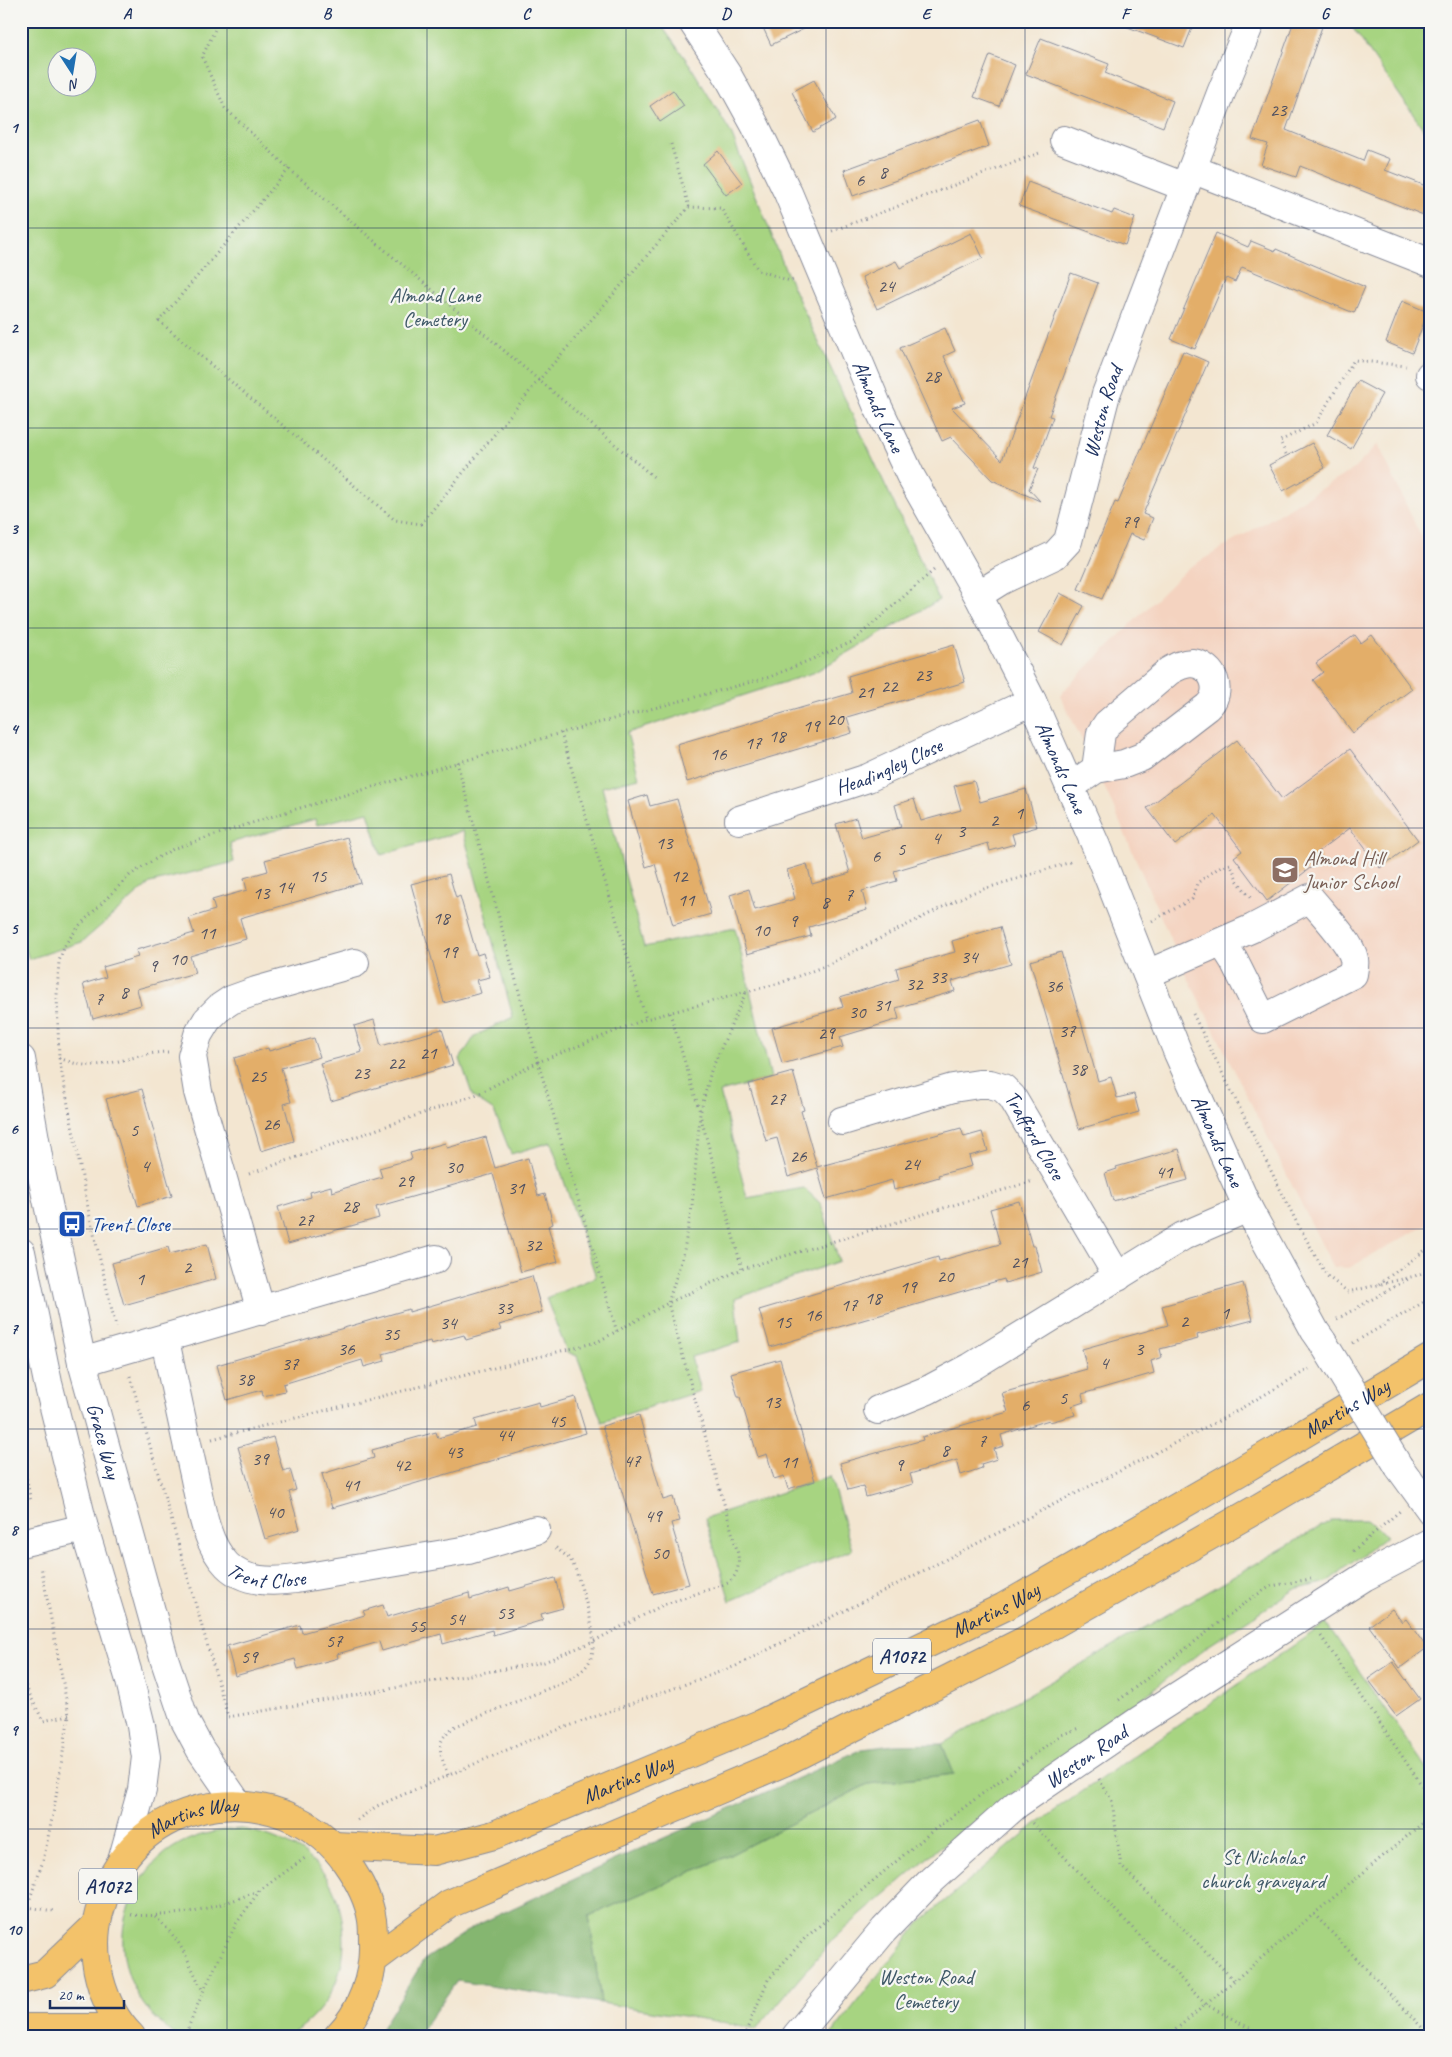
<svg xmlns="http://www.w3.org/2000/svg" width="1452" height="2057" font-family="Caveat,sans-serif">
	<rect width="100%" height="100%" fill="#f6f6f2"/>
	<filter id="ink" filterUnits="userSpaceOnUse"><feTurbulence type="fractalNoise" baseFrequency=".02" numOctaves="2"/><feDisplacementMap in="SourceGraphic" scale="10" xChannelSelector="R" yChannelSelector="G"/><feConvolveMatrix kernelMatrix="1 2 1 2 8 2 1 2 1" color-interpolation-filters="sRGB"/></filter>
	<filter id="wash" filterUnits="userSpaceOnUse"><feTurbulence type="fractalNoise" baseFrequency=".0096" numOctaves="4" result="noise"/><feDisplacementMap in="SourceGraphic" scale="20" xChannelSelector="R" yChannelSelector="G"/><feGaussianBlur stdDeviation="1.12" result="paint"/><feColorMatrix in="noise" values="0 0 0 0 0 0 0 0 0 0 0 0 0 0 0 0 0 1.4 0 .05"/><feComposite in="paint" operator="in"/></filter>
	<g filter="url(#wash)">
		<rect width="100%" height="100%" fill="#f3e6d1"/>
		<!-- built -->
		<path fill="#f4d3c0" d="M1378 444 1427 550H1431V1222L1349 1268 1333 1267 1183 968 1098 772 1060 696 1068 686 1187 569 1354 469Z"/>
		<!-- green -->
		<path fill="#a7d481" stroke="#618270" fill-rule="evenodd" d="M21 21H658L690 65 731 133 790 281 939 600 813 673 627 733 639 778 602 787 644 947 735 928 771 1078 720 1092 747 1198 804 1188 821 1204 839 1261 735 1299 740 1342 691 1357 700 1391 602 1422 577 1356 567 1352 546 1298 596 1277 551 1142 511 1154 494 1111 473 1097 460 1059 475 1036 513 1017 463 831 381 855 368 812 317 825 315 819 230 843 234 862 150 883 82 942 29 959 21 936ZM58 58H88V88H58Z
			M1348 21H1431V140Z
			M830 1476 852 1550 730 1601 705 1518Z
			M1332 1520H1367L1387 1536 1327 1582 1294 1590 1208 1646 1124 1713 939 1848 834 1938 756 2029 728 2023 601 2003 589 1916 726 1857 868 1784 954 1774 942 1744Z
			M1326 1623 1431 1775V2036H830L919 1923 1034 1825Z
			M241 1829C283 1836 325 1857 338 1902 351 1945 343 1988 310 2020 304 2025 296 2033 289 2035 280 2038 240 2036 228 2036 216 2036 191 2039 179 2036 172 2034 166 2027 161 2023 127 1995 113 1943 130 1903 150 1852 188 1831 241 1829Z"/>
		<!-- forest -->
		<path fill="#85b66f" stroke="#507266" d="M942 1744 954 1774 868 1784 726 1857 589 1916 601 2003 457 1981 417 2036H377L424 1960 477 1925 626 1855 862 1749 894 1745Z"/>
		<g id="blocks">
			<!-- building -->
			<path fill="#e3ae69" d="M760 21H820L771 45Z
				M1118 21H1174L1192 28 1184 48 1117 23Z
				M1294 21H1324L1286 130 1363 161 1367 150 1390 159 1385 170 1431 188V218L1300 166 1296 177 1261 165 1268 144 1252 139Z
				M1041 38 1109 64 1105 73 1173 101 1163 127 1026 74Z
				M990 55 1015 65 999 106 974 97Z
				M814 80 836 119 813 132 792 92Z
				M673 90 684 106 660 122 650 106Z
				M980 120 989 146 853 196 844 170Z
				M718 151 742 183 726 195 703 164Z
				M1028 182 1112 214 1114 210 1135 218 1125 245 1019 206Z
				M971 233 983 258 877 309 862 277 896 261 900 268Z
				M1216 233 1248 247 1251 241 1275 251 1276 249 1365 287 1354 313 1242 267 1235 282 1226 278 1195 349 1171 339Z
				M1071 273 1098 283 1049 416 1053 417 1034 468 1038 469 1029 489 1040 501 992 480 951 437 942 441 900 348 945 328 955 351 944 356 965 403 952 408 1002 460Z
				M1402 301 1428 312 1412 353 1386 342Z
				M1183 351 1208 362 1143 514 1153 518 1144 540 1130 534 1102 599 1078 589 1115 502 1118 503Z
				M1358 381 1382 394 1351 449 1327 435Z
				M1312 443 1325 468 1283 491 1269 465Z
				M1060 593 1084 606 1063 645 1039 632Z
				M1355 635 1361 643 1372 635 1412 689 1353 733 1313 680 1323 672 1316 663Z
				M954 645 965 682 847 717 852 733 687 782 677 744 852 693 848 676Z
				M1237 740 1282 799 1350 749 1418 840 1380 868 1350 828 1317 853 1322 859 1267 901 1234 857 1242 851 1215 815 1175 845 1147 808Z
				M974 781 980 802 1026 789 1037 827 1012 834 1015 844 990 851 988 843 894 871 897 881 862 891 867 910 809 927 811 936 747 954 730 895 749 889 755 910 795 899 787 870 807 864 812 884 850 873 836 824 856 818 862 838 901 827 895 805 914 799 921 821 961 810 954 786Z
				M647 795 650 806 677 799 711 914 673 925 655 864 646 867 628 801Z
				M347 837 361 883 240 918 246 939 190 956 195 973 137 989 141 1005 93 1019 83 984 106 977 103 967 138 957 136 950 194 933 189 918 215 910 212 900 247 890 244 878 268 871 265 860Z
				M449 874 456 898 460 896 477 955 483 953 490 977 477 980 481 993 444 1003 411 884Z
				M1000 927 1011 964 952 981 955 991 896 1008 899 1019 840 1037 843 1047 782 1064 772 1028 843 1007 840 997 899 979 896 968 955 952 952 941Z
				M1061 952 1098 1081 1111 1077 1117 1098 1134 1094 1139 1112 1079 1129 1030 961Z
				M374 1020 381 1046 442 1029 453 1065 331 1101 320 1063 362 1052 354 1026Z
				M314 1038 320 1057 281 1068 291 1102 284 1104 294 1141 261 1151 234 1058 268 1048 269 1051Z
				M793 1072 804 1110 801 1111 817 1167 961 1128 964 1137 982 1132 988 1151 969 1156 972 1166 938 1175 939 1177 894 1190 892 1180 826 1199 817 1168 788 1177 777 1138 766 1141 749 1084Z
				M142 1089 172 1196 138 1206 106 1099Z
				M486 1137 495 1168 528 1158 538 1196 545 1194 553 1224 548 1226 558 1262 521 1272 493 1174 376 1207 379 1218 288 1244 278 1207 311 1197 310 1192 331 1186 332 1192 382 1177 379 1168 412 1159 410 1153 445 1143 447 1148Z
				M1179 1149 1188 1180 1113 1201 1105 1173 1117 1169 1116 1167Z
				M1019 1201 1032 1246H1035L1042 1272 1005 1283 1004 1279 770 1347 759 1310 938 1257 939 1261 1000 1244 990 1209Z
				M207 1244 216 1279 124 1305 112 1263 168 1247 170 1254Z
				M532 1276 542 1312 499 1325 501 1330 466 1340 464 1335 431 1344 430 1341 383 1354 385 1361 364 1367 362 1360 283 1384 285 1391 263 1396 262 1390 227 1400 217 1365 409 1309V1312Z
				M1243 1283 1253 1320 1197 1335 1198 1339 1160 1349 1162 1357 1151 1361 1154 1373 1082 1394 1084 1402 1072 1406 1075 1415 1050 1422 1049 1420 1001 1435 1004 1446 994 1449 997 1459 981 1464 982 1468 961 1475 957 1460 910 1474 913 1484 866 1497 863 1486 848 1490 840 1463 923 1440 922 1437 1008 1412 1002 1393 1087 1369 1082 1349 1168 1325 1162 1306Z
				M780 1359 815 1481 788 1489 784 1476 774 1479 767 1454 758 1457 740 1397H738L731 1373Z
				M575 1397 586 1433 332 1508 322 1474 374 1458 372 1450 436 1432 438 1438 477 1427 475 1420 539 1402 540 1407Z
				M639 1415 663 1500 673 1497 680 1521 671 1523 689 1584 653 1594 602 1426Z
				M273 1437 283 1471 290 1469 296 1490 289 1492 300 1529 265 1539 238 1447Z
				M555 1578 563 1608 541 1614 543 1620 493 1635 492 1630 443 1644 441 1634 382 1651 379 1642 337 1654 338 1658 298 1669 295 1659 235 1676 227 1646 300 1625 302 1633 365 1615 363 1611 383 1605 387 1617 469 1593 470 1599 509 1587 510 1591Z
				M1392 1609 1402 1622 1406 1619 1427 1648 1400 1668 1369 1626Z
				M1393 1662 1420 1699 1396 1716 1368 1679Z"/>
		</g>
	</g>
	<g filter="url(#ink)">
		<use href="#blocks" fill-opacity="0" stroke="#878a98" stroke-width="1"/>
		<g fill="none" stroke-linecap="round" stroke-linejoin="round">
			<defs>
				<g id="minor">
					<path id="s1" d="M692 21 728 76 755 125 788 193 877 405 911 477 978 595 1032 701 1096 846 1178 1053 1248 1208 1315 1331 1322 1341"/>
					<path d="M1064 140 1185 187"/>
					<path d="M1192 169 1431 263"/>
					<path d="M1430 375H1431"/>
					<path id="s2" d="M978 595 1002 580 1055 555 1068 541 1106 394 1221 93 1251 21"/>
					<path d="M1070 787 1096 769 1124 764 1142 757 1207 707C1224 692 1214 665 1192 663 1183 663 1176 667 1169 671L1107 724 1101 733 1096 769"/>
					<path id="s3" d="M739 820 868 778 1032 701"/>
					<path d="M1147 974 1253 928 1310 898C1321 912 1351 942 1354 959 1355 964 1354 969 1353 974L1263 1019 1234 961 1222 942"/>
					<path id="s4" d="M21 1059 39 1162 82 1362 164 1658 185 1721 200 1749 238 1804"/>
					<path id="s5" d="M842 1121 953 1088 979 1084H990L1003 1088 1012 1097 1118 1277"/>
					<path d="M21 1252 48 1383 84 1528 129 1677 141 1726 146 1757 142 1790 122 1861"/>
					<path d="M261 1311 198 1092 192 1056 198 1035 207 1020 219 1008 231 1000 256 991 355 963"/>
					<path id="s6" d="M165 1340C174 1383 183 1426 193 1470 200 1500 204 1542 227 1565 245 1583 273 1582 296 1579L468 1550 536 1530"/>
					<path d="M82 1362 436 1259"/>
					<path d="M878 1410 928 1390 971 1367 1183 1236 1248 1208"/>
					<path d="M1399 1467 1431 1511"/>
					<path d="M21 1543 84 1528"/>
					<path id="s7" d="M796 2036 884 1930 932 1880 1017 1804 1140 1720 1364 1577 1431 1542"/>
				</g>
				<g id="major">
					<path id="s8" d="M335 1846 434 1851 494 1835 760 1724 1004 1607 1239 1472 1431 1358"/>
					<path d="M373 1960 449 1904 784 1762 1026 1640 1255 1510 1431 1406"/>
					<path d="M21 1980 45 1974 96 1925"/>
					<path d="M21 2028H123"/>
					<path id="s9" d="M131 2036C101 2006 88 1954 99 1913 104 1895 111 1877 122 1861 176 1786 293 1787 346 1862 358 1879 369 1899 372 1920 373 1927 373 1935 373 1943 374 1976 362 2011 338 2036"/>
				</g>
			</defs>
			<!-- minor casing -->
			<use href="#minor" stroke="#878a98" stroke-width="30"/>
			<!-- major casing -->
			<use href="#major" stroke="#878a98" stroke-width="30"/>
			<!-- path -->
			<path stroke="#878a98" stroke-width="3" stroke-dasharray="1 4" stroke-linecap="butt" d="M219 21 202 57 225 108 289 169 656 479
				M671 144 689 207
				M289 169 159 321 395 520 421 524 539 380 689 207 721 208 758 270 790 281 796 279
				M832 231 1042 152
				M1286 454 1280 441 1316 423 1354 360 1406 366
				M561 733 646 1019
				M457 762 538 1062 646 1019 780 983 825 966 971 893 1074 861
				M1152 921 1192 899 1197 883 1221 866 1231 864 1237 880 1252 900
				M670 1013 700 1112
				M1193 1014 1297 1223 1327 1276 1348 1292 1415 1276 1431 1269
				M168 1052C139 1052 105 1070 78 1064 72 1063 65 1060 59 1058L57 995 59 961 66 943 80 925 130 875 152 861 175 848 286 812 561 733 770 677 852 642 934 570
				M59 1058 89 1213 116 1327
				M701 1118 742 1269
				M249 1174 478 1094 538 1062 617 1332
				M1379 1284 1431 1246
				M1337 1319 1410 1278
				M1353 1343 1431 1298
				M130 1376 228 1717 544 1662 594 1641 663 1605 728 1583C739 1574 740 1563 737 1550L668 1303 683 1255 692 1207 700 1114 711 1071 746 992
				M212 1439 597 1342 668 1303 742 1269 1033 1181
				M21 1449 31 1502
				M1353 1551 1400 1511
				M1321 1636 1431 1799
				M21 1677 43 1721 69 1715
				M1119 1700 1250 1599 1271 1586 1311 1579
				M448 1775C440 1754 433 1740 456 1726L567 1681C575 1675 586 1670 590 1660 601 1638 582 1592 575 1568L570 1559 555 1547
				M1099 1779 1112 1801 1121 1866 1234 1980
				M357 1820 377 1806 530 1740 736 1666 1226 1417 1309 1369
				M1032 1823 1205 2004 1264 2036
				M21 1907H27L43 1861 54 1809 69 1715 41 1566
				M27 1907 54 1911
				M1314 1914 1430 2036
				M131 1915C175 1918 219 1908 259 1890
				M155 1917C183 1941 187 1960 203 1991
				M186 2033 203 1992 236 1924 260 1890 305 1858
				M744 2036 768 1980 805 1938 930 1833 1061 1735 1079 1728
				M1168 2036 1431 1816"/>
			<!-- minor -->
			<use href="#minor" stroke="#fff" stroke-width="28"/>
			<!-- major -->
			<use href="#major" stroke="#f3c26a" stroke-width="28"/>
			<defs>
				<path id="minor-bridge" d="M1322 1341 1399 1467"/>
			</defs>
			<!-- minor-bridge casing -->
			<use href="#minor-bridge" stroke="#878a98" stroke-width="30" stroke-linecap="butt"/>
			<!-- minor-bridge -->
			<use href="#minor-bridge" stroke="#fff" stroke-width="28"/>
		</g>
	</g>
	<!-- grid -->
	<path fill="none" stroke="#1b2f5e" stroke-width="1" stroke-opacity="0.55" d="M227 21V2036M427 21V2036M626 21V2036M826 21V2036M1025 21V2036M1225 21V2036M21 228H1431M21 428H1431M21 628H1431M21 828H1431M21 1028H1431M21 1229H1431M21 1429H1431M21 1629H1431M21 1829H1431"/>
	<!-- icons -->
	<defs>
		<symbol id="school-square" viewBox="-11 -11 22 22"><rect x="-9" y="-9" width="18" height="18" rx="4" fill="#8d6e63" stroke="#f6f6f2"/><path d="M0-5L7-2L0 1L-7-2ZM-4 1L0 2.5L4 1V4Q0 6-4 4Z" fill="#fff"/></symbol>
		<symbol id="bus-square" viewBox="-11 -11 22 22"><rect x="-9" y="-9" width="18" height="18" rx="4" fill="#1a4fb4" stroke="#f6f6f2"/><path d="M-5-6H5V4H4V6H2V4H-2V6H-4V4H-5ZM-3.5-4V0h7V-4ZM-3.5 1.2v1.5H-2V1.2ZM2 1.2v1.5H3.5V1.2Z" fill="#fff"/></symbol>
	</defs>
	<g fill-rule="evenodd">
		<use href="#school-square" x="1269" y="854" width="32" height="32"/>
		<use href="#bus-square" x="56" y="1208" width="32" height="32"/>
	</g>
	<g text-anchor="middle" stroke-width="4.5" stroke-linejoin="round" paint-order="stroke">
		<!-- number labels -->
		<g font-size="19" fill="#4d4f61">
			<text x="1278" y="116">23</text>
			<text x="883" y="178">8</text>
			<text x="860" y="186">6</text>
			<text x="886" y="292">24</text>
			<text x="932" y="382">28</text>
			<text x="1130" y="528">79</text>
			<text x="923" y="681">23</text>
			<text x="889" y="692">22</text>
			<text x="865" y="698">21</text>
			<text x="835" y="725">20</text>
			<text x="811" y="732">19</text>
			<text x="777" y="742">18</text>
			<text x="753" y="749">17</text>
			<text x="718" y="760">16</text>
			<text x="1019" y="819">1</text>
			<text x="994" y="826">2</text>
			<text x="961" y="837">3</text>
			<text x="936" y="844">4</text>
			<text x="664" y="849">13</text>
			<text x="901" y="855">5</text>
			<text x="876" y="862">6</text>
			<text x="318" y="882">15</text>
			<text x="679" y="882">12</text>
			<text x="285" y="893">14</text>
			<text x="261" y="899">13</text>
			<text x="849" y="901">7</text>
			<text x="686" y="906">11</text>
			<text x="825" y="908">8</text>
			<text x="441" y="924">18</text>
			<text x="793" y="927">9</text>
			<text x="761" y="936">10</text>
			<text x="207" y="939">11</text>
			<text x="449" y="958">19</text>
			<text x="969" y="963">34</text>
			<text x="178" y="965">10</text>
			<text x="153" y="972">9</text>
			<text x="938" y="983">33</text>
			<text x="914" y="990">32</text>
			<text x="1054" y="992">36</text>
			<text x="124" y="998">8</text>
			<text x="99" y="1005">7</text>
			<text x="882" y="1011">31</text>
			<text x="857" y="1018">30</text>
			<text x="1067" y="1037">37</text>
			<text x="826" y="1039">29</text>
			<text x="428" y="1059">21</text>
			<text x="396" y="1069">22</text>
			<text x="1078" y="1075">38</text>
			<text x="361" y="1079">23</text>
			<text x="258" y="1082">25</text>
			<text x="777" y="1105">27</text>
			<text x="271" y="1130">26</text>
			<text x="134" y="1136">5</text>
			<text x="798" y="1162">26</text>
			<text x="911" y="1170">24</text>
			<text x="145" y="1172">4</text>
			<text x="454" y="1173">30</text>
			<text x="1164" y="1178">41</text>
			<text x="405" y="1187">29</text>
			<text x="516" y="1194">31</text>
			<text x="350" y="1212">28</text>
			<text x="305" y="1226">27</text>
			<text x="533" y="1251">32</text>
			<text x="1019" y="1268">21</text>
			<text x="187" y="1273">2</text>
			<text x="945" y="1282">20</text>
			<text x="140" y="1285">1</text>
			<text x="908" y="1293">19</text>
			<text x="873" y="1304">18</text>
			<text x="849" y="1311">17</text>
			<text x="504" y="1314">33</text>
			<text x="1225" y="1319">1</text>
			<text x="813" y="1321">16</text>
			<text x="1184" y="1327">2</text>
			<text x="783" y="1328">15</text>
			<text x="448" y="1329">34</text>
			<text x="391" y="1340">35</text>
			<text x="346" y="1355">36</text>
			<text x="1139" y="1355">3</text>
			<text x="1104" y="1369">4</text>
			<text x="290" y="1370">37</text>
			<text x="245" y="1385">38</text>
			<text x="1063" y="1404">5</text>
			<text x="772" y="1408">13</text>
			<text x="1025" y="1411">6</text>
			<text x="557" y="1427">45</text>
			<text x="505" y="1441">44</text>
			<text x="982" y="1447">7</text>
			<text x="945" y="1456">8</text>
			<text x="454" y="1458">43</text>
			<text x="260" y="1465">39</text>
			<text x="632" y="1467">47</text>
			<text x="789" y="1468">11</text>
			<text x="402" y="1471">42</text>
			<text x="899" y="1471">9</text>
			<text x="351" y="1491">41</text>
			<text x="275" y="1518">40</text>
			<text x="653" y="1522">49</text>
			<text x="660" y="1559">50</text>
			<text x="505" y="1619">53</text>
			<text x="456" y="1625">54</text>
			<text x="417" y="1632">55</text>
			<text x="334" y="1647">57</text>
			<text x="249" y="1663">59</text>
		</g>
		<!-- shield labels -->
		<g fill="#f6f6f2" stroke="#5d6b8a" stroke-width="1">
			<rect x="873" y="1638.5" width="58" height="35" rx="4"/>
			<rect x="79" y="1868.5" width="58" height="35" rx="4"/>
		</g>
		<g font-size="20" font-weight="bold" fill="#1b2f5e">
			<text x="902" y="1663">A1072</text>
			<text x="108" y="1893">A1072</text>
		</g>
		<!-- park labels -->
		<g font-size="21" fill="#3e5867" stroke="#f6f6f2">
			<text x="435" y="302">Almond Lane<tspan x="435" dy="24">Cemetery</tspan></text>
			<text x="1263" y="1864">St Nicholas<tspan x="1263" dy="24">church graveyard</tspan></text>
			<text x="926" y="1984">Weston Road<tspan x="926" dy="24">Cemetery</tspan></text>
		</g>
		<!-- street labels -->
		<g font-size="21" fill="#1b2f5e" stroke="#f6f6f2">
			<text dy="7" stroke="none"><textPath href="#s1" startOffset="429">Almonds Lane</textPath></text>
			<text dy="7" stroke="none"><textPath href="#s2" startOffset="240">Weston Road</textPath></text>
			<text dy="7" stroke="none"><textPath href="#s3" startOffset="159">Headingley Close</textPath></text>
			<text dy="7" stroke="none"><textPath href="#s1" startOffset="834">Almonds Lane</textPath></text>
			<text dy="7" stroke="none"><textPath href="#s5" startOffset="224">Trafford Close</textPath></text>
			<text dy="7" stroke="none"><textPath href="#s1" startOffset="1239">Almonds Lane</textPath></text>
			<text dy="7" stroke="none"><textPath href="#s8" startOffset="1116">Martins Way</textPath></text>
			<text dy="7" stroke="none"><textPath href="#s4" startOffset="391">Grace Way</textPath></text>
			<text dy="7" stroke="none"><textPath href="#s6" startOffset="278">Trent Close</textPath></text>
			<text dy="7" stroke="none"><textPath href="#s8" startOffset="711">Martins Way</textPath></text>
			<text dy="7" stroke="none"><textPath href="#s7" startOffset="405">Weston Road</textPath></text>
			<text dy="7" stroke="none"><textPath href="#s8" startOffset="306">Martins Way</textPath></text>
			<text dy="7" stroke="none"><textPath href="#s9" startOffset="276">Martins Way</textPath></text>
		</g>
		<!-- education labels -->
		<g font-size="21" fill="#785e54" stroke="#f6f6f2" text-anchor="start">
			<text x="1304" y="865">Almond Hill<tspan x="1304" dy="24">Junior School</tspan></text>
		</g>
		<!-- transit labels -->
		<g font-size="21" fill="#164399" stroke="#f6f6f2" text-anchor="start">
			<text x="91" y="1231">Trent Close</text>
		</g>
	</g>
	<!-- margin -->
	<rect width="1452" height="2057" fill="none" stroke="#f6f6f2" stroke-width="55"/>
	<!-- north arrow -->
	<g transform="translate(72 72) rotate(168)"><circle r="24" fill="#f6f6f2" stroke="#9ea6b7"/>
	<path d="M0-4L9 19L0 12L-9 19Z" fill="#1f6fb2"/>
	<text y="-8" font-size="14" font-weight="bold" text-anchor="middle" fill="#1b2f5e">N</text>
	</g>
	<!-- scale -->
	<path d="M50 2000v8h74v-8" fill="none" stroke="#1b2f5e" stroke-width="2.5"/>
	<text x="58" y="2000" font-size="15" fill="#1b2f5e" stroke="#f6f6f2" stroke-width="4" paint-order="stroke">20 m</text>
	<rect x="28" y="28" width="1396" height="2002" fill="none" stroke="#1b2f5e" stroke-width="2"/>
	<g font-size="16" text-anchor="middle" font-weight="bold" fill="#1b2f5e">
		<text x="127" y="19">A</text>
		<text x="327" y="19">B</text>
		<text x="526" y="19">C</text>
		<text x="726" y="19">D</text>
		<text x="926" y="19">E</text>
		<text x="1125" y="19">F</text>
		<text x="1325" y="19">G</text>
		<text x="14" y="133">1</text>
		<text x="14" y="333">2</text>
		<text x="14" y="534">3</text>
		<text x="14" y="734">4</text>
		<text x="14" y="934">5</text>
		<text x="14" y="1134">6</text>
		<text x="14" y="1334">7</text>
		<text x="14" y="1535">8</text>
		<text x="14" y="1735">9</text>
		<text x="14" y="1935">10</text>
	</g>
</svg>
